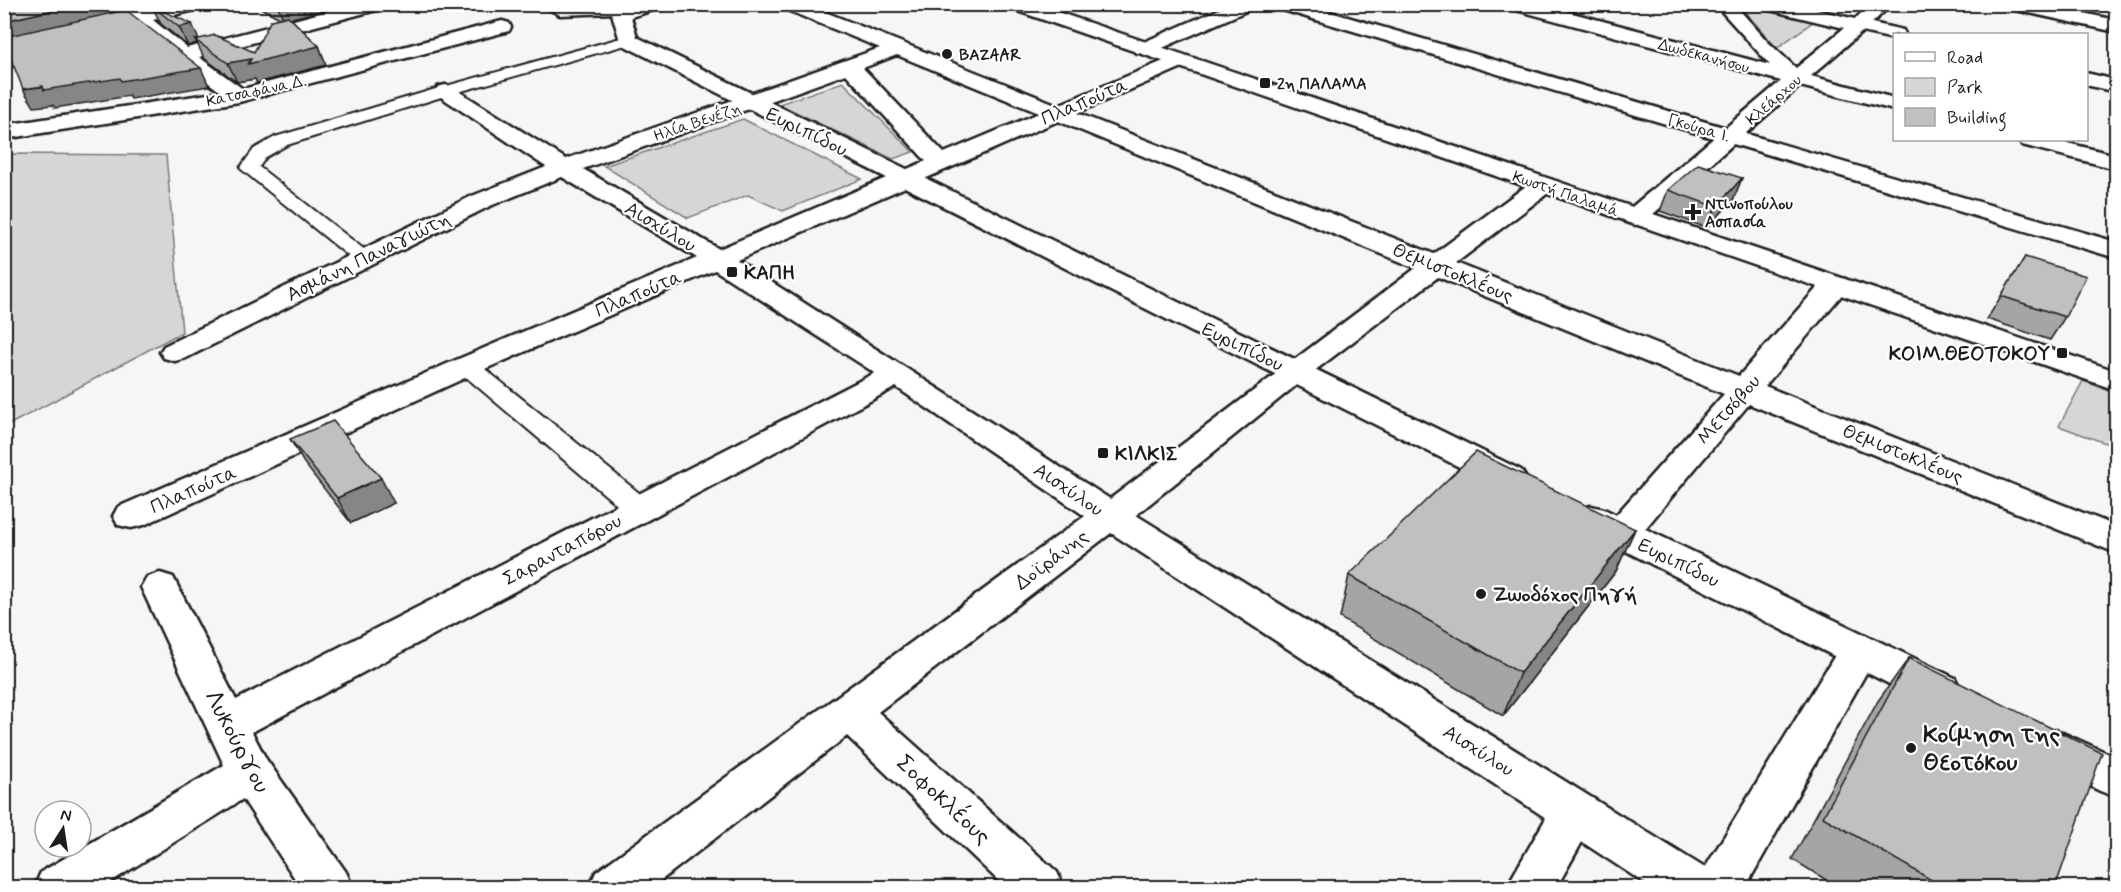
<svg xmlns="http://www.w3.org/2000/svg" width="2121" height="892" font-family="Mynerve,sans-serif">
	<rect width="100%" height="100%" fill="#f6f6f6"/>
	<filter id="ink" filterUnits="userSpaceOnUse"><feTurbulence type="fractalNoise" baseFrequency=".0167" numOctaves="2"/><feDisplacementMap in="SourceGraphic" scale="12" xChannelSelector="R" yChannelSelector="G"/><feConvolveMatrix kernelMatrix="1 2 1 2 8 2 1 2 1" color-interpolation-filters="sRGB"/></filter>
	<g filter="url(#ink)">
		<!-- green -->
		<path fill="#d6d6d6" stroke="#797979" stroke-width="1.5" d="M1739 5H1745L1814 21 1777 48Z
			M843 82 913 152 893 159 779 104Z
			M743 119 862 179 783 211 748 195 688 218 604 166Z
			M5 154 166 155 182 332 5 427Z
			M2083 381 2116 393V447L2059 426Z"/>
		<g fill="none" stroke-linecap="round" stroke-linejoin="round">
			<defs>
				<path id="pedestrian" d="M628 36 635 40 633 43 451 94 287 145 266 157 259 167 370 254 373 258 370 262 363 264 356 262 240 168 254 149 275 137 439 88Z
					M467 359 475 361 649 501 653 508 649 515 639 517 629 515 459 371 455 366 459 361Z"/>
				<path id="minor" d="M121 4H135L143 11 171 4H206L203 8 153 20 187 48 355 4H387L384 8 199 57 243 89 502 21 509 23 511 27 509 31 239 102 4 139V125L221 92 176 59 135 24 4 55V43L125 15 119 8Z
					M540 4H663L660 8 621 20 614 18 613 13 560 15Z
					M779 4H805L1058 105 1173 57H1187L1190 61 1187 65 1077 113 1434 254 1534 180 1543 178 1552 180 1555 185 1552 190 1456 263 1739 376 1825 279 1835 277 1845 279 1849 285 1845 291 1765 386 2116 526V553L1749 404 1634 542 1621 546 1608 542 1603 533 1608 524 1724 394 1438 277 1305 378 1136 515 1705 868 1845 639 1859 634 1873 639 1879 650 1745 888H1652L1582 842 1556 888H1506L1546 818 1111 533 878 712 1057 872 1064 888H1006L847 736 651 888H589L596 872 1085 516 896 387 252 732 266 759 346 872 353 888H301L243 799 101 888H34L41 872 224 765 141 587 147 577 160 573 173 577 236 700 875 373 715 270 478 372 144 525 131 528 118 525 113 516 118 507 456 360 697 258 562 177 490 206 186 358 175 361 164 358 160 352 164 346 472 196 546 167 438 95 435 91 438 87 445 85 452 87 566 159 880 48 782 8ZM897 55 1039 113 944 153 863 68ZM846 74 926 161 719 249 583 169ZM1058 121 1416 268 1110 499 737 260Z
					M1231 4H1256L1253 8 1151 53H1137L1134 49 1137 45Z
					M1506 4H1538L1770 65 1715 4H1734L1768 42 1796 68 1844 28 1761 8 1758 4H1793L1855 19 1871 4H1892L1872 23 1903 30 1905 34H1894V39L1862 32 1811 76 1894 98V110L1800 86 1644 222 1635 225 1626 222 1622 217 1626 212 1781 81 1509 8Z
					M2002 4H2040L2116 20V32L2011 9Z
					M2086 73 2116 80V92L2086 85Z
					M2019 140H2055L2116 155V169L2022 145Z"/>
				<path id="tertiary" d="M609 4H627L637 37 1521 470 1526 478 1521 486 1509 489 1497 486 621 44Z
					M1006 4H1034L2116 371V390L1009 8Z
					M1273 4H1303L2116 242V258L1276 8Z
					M1591 506 1604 509 1955 678 1961 690 1955 702 1940 707 1925 702 1578 527 1573 518 1578 509Z
					M2056 730 2116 757V797L2100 791 2041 761 2034 748 2041 735Z"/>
			</defs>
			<!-- pedestrian casing -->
			<use href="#pedestrian" stroke="#1c1c1c" stroke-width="4"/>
			<!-- minor casing -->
			<use href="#minor" stroke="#1c1c1c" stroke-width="5"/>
			<!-- tertiary casing -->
			<use href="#tertiary" stroke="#1c1c1c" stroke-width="5"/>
			<!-- pedestrian -->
			<use href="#pedestrian" fill="#fff" fill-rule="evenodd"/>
			<!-- minor -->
			<use href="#minor" fill="#fff" fill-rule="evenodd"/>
			<!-- tertiary -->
			<use href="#tertiary" fill="#fff" fill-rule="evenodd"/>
		</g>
		<!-- wall -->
		<path fill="#a5a5a5" stroke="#1c1c1c" stroke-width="1.5" d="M253 4H349L291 19 319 46 326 65 257 83 255 79 237 82 204 58 197 43 188 46 161 24 152 6 199 39 254 52 280 18Z
			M1742 178 1733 200 1707 228 1660 211 1668 190Z
			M2025 257 2065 317 2050 340 1987 319Z
			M290 439 394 503 351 523 304 463Z
			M1635 529 1616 571 1503 716 1340 618 1349 575Z
			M1909 658 2055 888H1839L1792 859 1878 701Z"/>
		<!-- shaded-wall -->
		<path fill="#868686" stroke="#1c1c1c" stroke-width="1.5" d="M80 4H118V8L121 14 4 41V21Z
			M277 4H349L284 20Z
			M192 24 200 42 195 40 197 43 188 46 179 27Z
			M319 46 326 65 257 83 255 79 237 82 228 63Z
			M4 49H7L18 66 4 70Z
			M201 68 209 86 131 99 129 96 55 108 53 105 34 107 23 89Z
			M1742 178 1733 200 1707 228 1716 207Z
			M381 478 394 503 351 523 337 498Z
			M1635 529 1616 571 1503 716 1520 673Z"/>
		<!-- building -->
		<path fill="#c0c0c0" stroke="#1c1c1c" stroke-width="1.5" d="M4 4H80L4 21Z
			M152 6 192 24 179 27Z
			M126 10 201 68 121 81 120 78 44 90 43 86 23 89 7 49H4V37Z
			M288 16 319 46 248 64 251 59 228 63 195 40 215 35 254 52 271 20Z
			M1698 164 1742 178 1716 207 1668 190Z
			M2025 257 2086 276 2065 317 2001 296Z
			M333 421 381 478 337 498 290 439Z
			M1476 452 1635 529 1520 673 1349 575Z
			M1909 658 2102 753 2055 888H1945L1823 817Z"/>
	</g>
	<!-- markers -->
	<g fill="#1c1c1c" stroke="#fff" stroke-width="2">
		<circle cx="947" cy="54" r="6"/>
		<rect x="1259" y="77" width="12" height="12" rx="3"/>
		<path d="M1690 203h6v6h6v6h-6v6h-6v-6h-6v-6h6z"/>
		<rect x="726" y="266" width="12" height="12" rx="3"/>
		<rect x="2056" y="347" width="12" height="12" rx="3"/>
		<rect x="1097" y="447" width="12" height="12" rx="3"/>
		<circle cx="1481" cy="594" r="6"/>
		<circle cx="1911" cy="748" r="6"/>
	</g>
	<g text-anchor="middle" stroke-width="4.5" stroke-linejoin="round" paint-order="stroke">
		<!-- far-poi labels -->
		<g font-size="16" font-weight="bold" fill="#1c1c1c" stroke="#fff" text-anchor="start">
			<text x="959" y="60">BAZAAR</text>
			<text x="1277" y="89">2η ΠΑΛΑΜΑ</text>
			<text x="1705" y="209">Ντινοπούλου<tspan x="1705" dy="18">Ασπασία</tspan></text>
		</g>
		<!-- far-street labels -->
		<g font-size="16" fill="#1c1c1c" stroke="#fff">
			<text transform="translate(1704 55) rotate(15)" y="6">Δωδεκανήσου</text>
			<text transform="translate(256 90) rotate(-12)" y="6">Κατσαφάνα Δ.</text>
			<text transform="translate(1773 99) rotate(-41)" y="6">Κλεάρχου</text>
			<text transform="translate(697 121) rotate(-19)" y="6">Ηλία Βενέζη</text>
			<text transform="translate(1699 127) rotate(16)" y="6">Γκούρα Ι.</text>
			<text transform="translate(1566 193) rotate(19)" y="6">Κωστή Παλαμά</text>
		</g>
		<!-- street labels -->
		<g font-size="20" fill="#1c1c1c" stroke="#fff">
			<text transform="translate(1084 101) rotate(-23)" y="7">Πλαπούτα</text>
			<text transform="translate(807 131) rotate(26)" y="7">Ευριπίδου</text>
			<text transform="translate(661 226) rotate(31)" y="7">Αισχύλου</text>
			<text transform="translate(368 256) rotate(-26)" y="7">Ασμάνη Παναγιώτη</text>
			<text transform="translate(1453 272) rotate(22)" y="7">Θεμιστοκλέους</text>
			<text transform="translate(638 293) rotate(-23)" y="7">Πλαπούτα</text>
			<text transform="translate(1243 346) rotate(26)" y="7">Ευριπίδου</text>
			<text transform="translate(1728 409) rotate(-49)" y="7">Μετσόβου</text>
			<text transform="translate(1903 453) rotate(22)" y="7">Θεμιστοκλέους</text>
			<text transform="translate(193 489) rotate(-24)" y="7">Πλαπούτα</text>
			<text transform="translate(1069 489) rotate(34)" y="7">Αισχύλου</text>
			<text transform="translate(562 549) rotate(-28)" y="7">Σαρανταπόρου</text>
			<text transform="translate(1051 559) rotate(-37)" y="7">Δοϊράνης</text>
			<text transform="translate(1679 562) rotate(26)" y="7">Ευριπίδου</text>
			<text transform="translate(1479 750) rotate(32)" y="7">Αισχύλου</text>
		</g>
		<!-- poi labels -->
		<g font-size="20" font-weight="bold" fill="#1c1c1c" stroke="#fff" text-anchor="start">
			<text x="744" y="279">ΚΑΠΗ</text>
			<text x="2050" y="360" text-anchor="end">ΚΟΙΜ.ΘΕΟΤΟΚΟΥ</text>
			<text x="1115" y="460">ΚΙΛΚΙΣ</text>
			<text x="1493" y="601">Ζωοδόχος Πηγή</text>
		</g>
		<!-- near-poi labels -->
		<g font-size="24" font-weight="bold" fill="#1c1c1c" stroke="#fff" text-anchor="start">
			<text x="1923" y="742">Κοίμηση της<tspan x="1923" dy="28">Θεοτόκου</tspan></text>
		</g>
		<!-- near-street labels -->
		<g font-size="24" fill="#1c1c1c" stroke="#fff">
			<text transform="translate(238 741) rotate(62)" y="8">Λυκούργου</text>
			<text transform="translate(944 799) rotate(43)" y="8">Σοφοκλέους</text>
		</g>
	</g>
	<!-- margin -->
	<rect width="2121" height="892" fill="none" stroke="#fff" stroke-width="24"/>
	<rect x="12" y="12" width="2097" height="868" fill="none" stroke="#1c1c1c" stroke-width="2" filter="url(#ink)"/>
	<!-- legend -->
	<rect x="1893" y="33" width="195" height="108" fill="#ffffff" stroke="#a4a4a4" stroke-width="1.5"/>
	<rect x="1905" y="52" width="30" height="9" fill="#ffffff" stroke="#a4a4a4" stroke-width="1.5"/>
	<text x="1947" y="63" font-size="18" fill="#1c1c1c">Road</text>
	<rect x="1905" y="78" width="30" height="18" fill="#d6d6d6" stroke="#a4a4a4" stroke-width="1.5"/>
	<text x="1947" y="93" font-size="18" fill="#1c1c1c">Park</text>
	<rect x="1905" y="108" width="30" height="18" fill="#c0c0c0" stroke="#a4a4a4" stroke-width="1.5"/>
	<text x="1947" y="123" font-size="18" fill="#1c1c1c">Building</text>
	<!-- north arrow -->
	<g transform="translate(63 829) rotate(12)"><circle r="28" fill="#ffffff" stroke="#a4a4a4" stroke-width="1.5"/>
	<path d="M0-4.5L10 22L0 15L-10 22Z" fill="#1c1c1c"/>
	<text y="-9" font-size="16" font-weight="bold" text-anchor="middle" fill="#1c1c1c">N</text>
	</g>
</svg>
